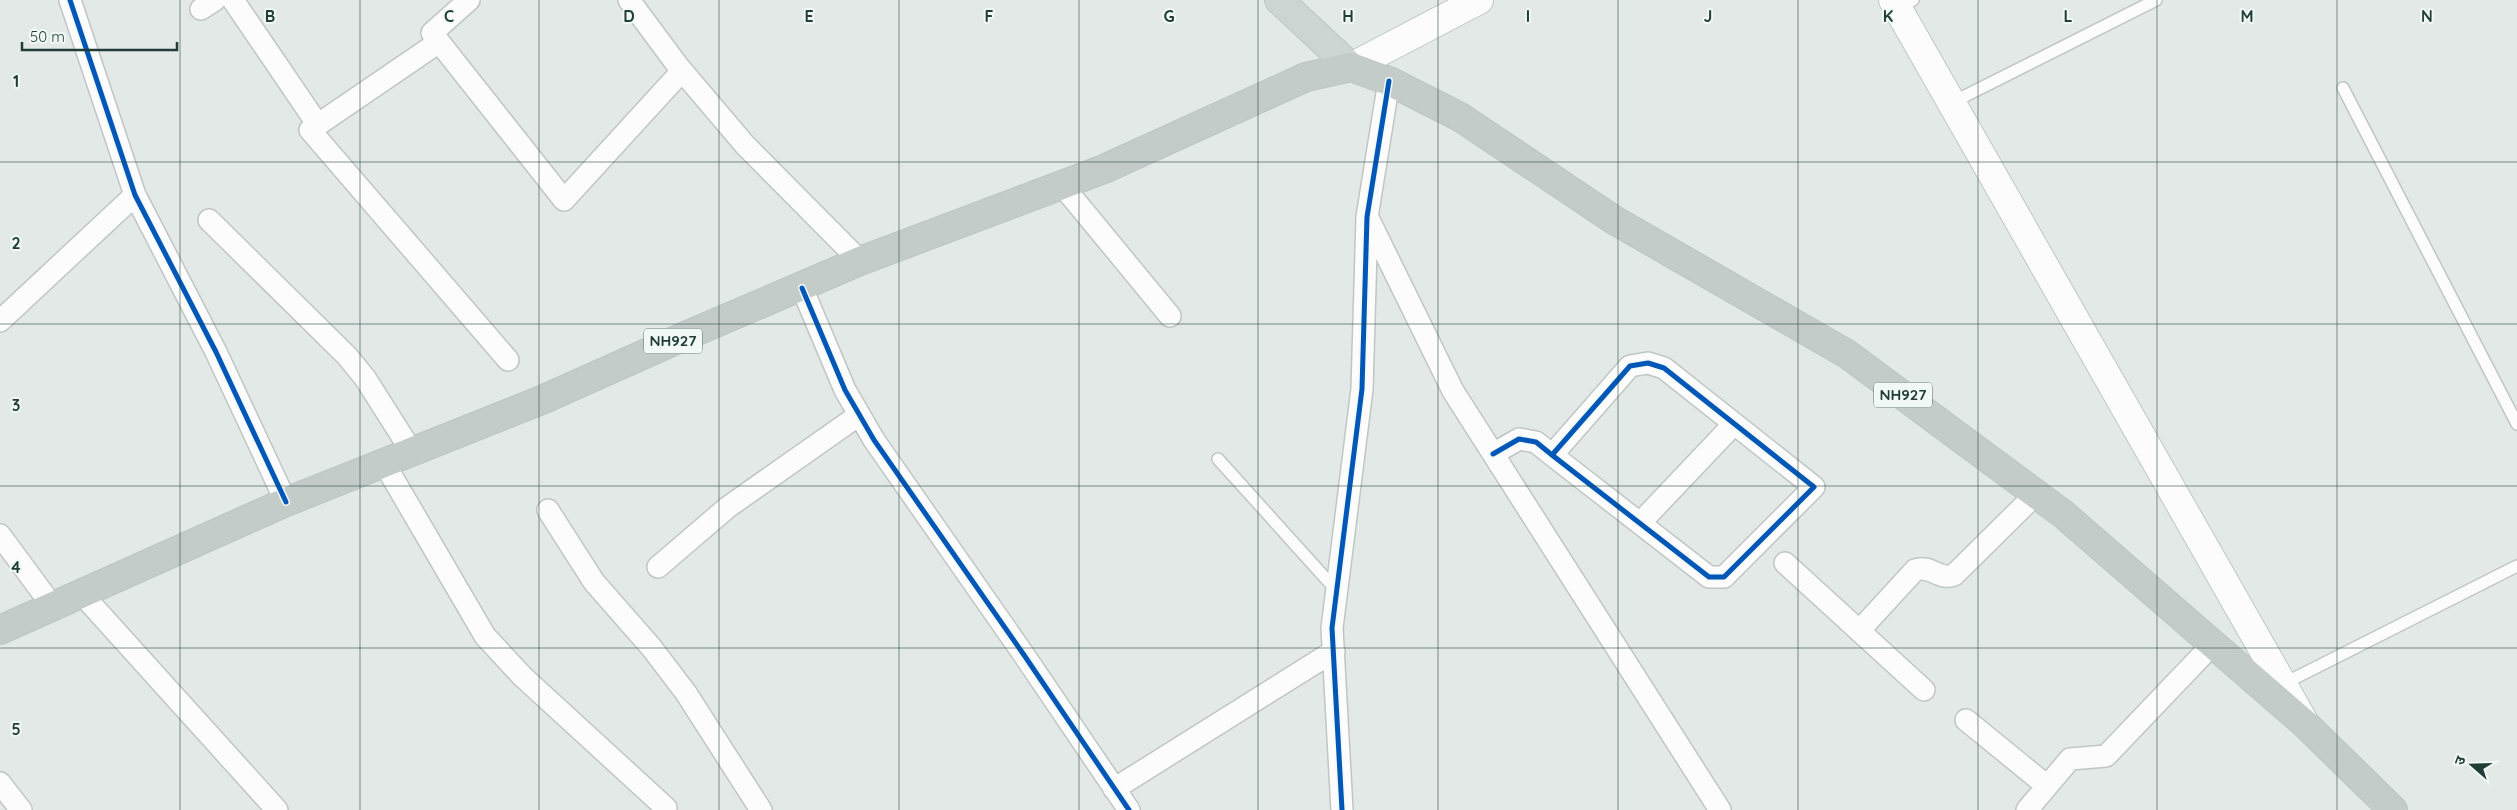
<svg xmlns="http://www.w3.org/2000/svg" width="2517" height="810" font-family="Quicksand,'Noto Sans Devanagari',sans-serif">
	<rect width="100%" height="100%" fill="#e3e9e6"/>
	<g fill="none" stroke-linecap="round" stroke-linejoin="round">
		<defs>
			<path id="service" d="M1898 9 1913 0
				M2343 88 2517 424
				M1951 103 2156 0
				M1218 459 1337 591
				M2283 684 2517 566"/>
			<path id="minor" d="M70 0 135 195 216 352 286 502
				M233 0 318 125
				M469 0 432 33 564 200 682 71
				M629 0 678 66 745 145 860 261
				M201 9 215 0
				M439 42 310 130 508 360
				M1062 185 1170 316
				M1368 218 1453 391 1720 810
				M209 220 347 356 365 378 412 452
				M802 288 845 390 874 440 1024 655 1129 810
				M0 321 135 195
				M1493 454 1519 439 1536 442 1552 455 1709 577H1724L1814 487 1664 368 1648 363 1630 366 1552 455
				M384 463 485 636 522 676 666 808
				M548 510 594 582 651 647 686 693 761 810
				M1640 523 1734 424
				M0 535 53 607
				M1785 563 1924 690
				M658 567 728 507 859 415
				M81 593 277 810
				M1859 631 1915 570C1930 564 1940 581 1954 575L2036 494
				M1966 720 2047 786
				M0 783 21 810
				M1114 789 1334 651
				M1342 810 1332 628 1362 389 1367 217 1389 81
				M2027 810 2070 759 2106 756 2213 644"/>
			<path id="secondary" d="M1893 0 2303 720
				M1351 67 1479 0"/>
			<path id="primary" d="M1279 0 1351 67"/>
			<path id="trunk" d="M0 630 286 502 544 399 676 340 860 261 1104 169 1306 77 1351 67 1389 81 1460 117 1614 220 1847 354 2063 514 2305 724 2393 810"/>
		</defs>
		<!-- service casing -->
		<use href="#service" stroke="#c0c6c4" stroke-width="14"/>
		<!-- minor casing -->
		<use href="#minor" stroke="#c0c6c4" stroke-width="24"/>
		<!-- secondary casing -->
		<use href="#secondary" stroke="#bec7c4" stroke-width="30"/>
		<!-- primary casing -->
		<use href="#primary" stroke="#bbc5c3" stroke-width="30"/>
		<!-- trunk casing -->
		<use href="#trunk" stroke="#bbc5c3" stroke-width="30"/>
		<!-- service -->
		<use href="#service" stroke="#fbfcfb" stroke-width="11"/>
		<!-- minor -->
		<use href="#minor" stroke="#fbfcfb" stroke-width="21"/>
		<!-- secondary -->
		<use href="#secondary" stroke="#fbfcfb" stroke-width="28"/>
		<!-- primary -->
		<use href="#primary" stroke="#cdd5d3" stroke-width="28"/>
		<!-- trunk -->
		<use href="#trunk" stroke="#c4ccca" stroke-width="28"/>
		<defs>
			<path id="cycleway" d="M70 0 135 195 216 352 286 502
				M802 288 845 390 874 440 1024 655 1129 810
				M1493 454 1519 439 1536 442 1552 455 1709 577H1724L1814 487 1664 368 1648 363 1630 366 1552 455
				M1342 810 1332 628 1362 389 1367 217 1389 81"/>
		</defs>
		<!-- cycleway casing -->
		<use href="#cycleway" stroke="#f1f8f5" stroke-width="8"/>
		<!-- cycleway -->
		<use href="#cycleway" stroke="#0057b8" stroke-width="5"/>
	</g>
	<!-- grid -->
	<path fill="none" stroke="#203d37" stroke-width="1" stroke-opacity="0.55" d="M180 0V810M360 0V810M539 0V810M719 0V810M899 0V810M1079 0V810M1258 0V810M1438 0V810M1618 0V810M1798 0V810M1978 0V810M2157 0V810M2337 0V810M0 162H2517M0 324H2517M0 486H2517M0 648H2517"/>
	<g text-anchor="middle" stroke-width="4" stroke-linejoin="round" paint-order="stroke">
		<!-- shield labels -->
		<g fill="#f1f8f5" stroke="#5f7570" stroke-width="1">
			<rect x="644" y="328.5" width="58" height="25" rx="4"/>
			<rect x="1874" y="382.5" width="58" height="25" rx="4"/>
		</g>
		<g font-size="15" font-weight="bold" fill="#203d37">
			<text x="673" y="346">NH927</text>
			<text x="1903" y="400">NH927</text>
		</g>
	</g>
	<g font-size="16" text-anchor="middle" font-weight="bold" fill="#203d37" stroke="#f1f8f5" stroke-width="4" stroke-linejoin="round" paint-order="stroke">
		<text x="270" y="22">B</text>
		<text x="449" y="22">C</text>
		<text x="629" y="22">D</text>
		<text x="809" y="22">E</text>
		<text x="989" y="22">F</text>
		<text x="1169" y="22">G</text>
		<text x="1348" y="22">H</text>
		<text x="1528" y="22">I</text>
		<text x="1708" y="22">J</text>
		<text x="1888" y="22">K</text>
		<text x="2068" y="22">L</text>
		<text x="2247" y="22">M</text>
		<text x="2427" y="22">N</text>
		<text x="16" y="87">1</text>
		<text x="16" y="249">2</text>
		<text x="16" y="411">3</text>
		<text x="16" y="573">4</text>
		<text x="16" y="735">5</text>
	</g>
	<!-- north arrow -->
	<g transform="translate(2472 765) rotate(290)" stroke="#f1f8f5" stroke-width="4" paint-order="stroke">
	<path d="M0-4L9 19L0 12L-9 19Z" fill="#203d37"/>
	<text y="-8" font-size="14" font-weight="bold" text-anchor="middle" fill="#203d37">उ</text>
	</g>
	<!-- scale -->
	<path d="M22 42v8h155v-8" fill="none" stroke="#203d37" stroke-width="2.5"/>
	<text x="30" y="42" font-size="15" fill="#203d37" stroke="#f1f8f5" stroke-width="4" paint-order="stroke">50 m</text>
</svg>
